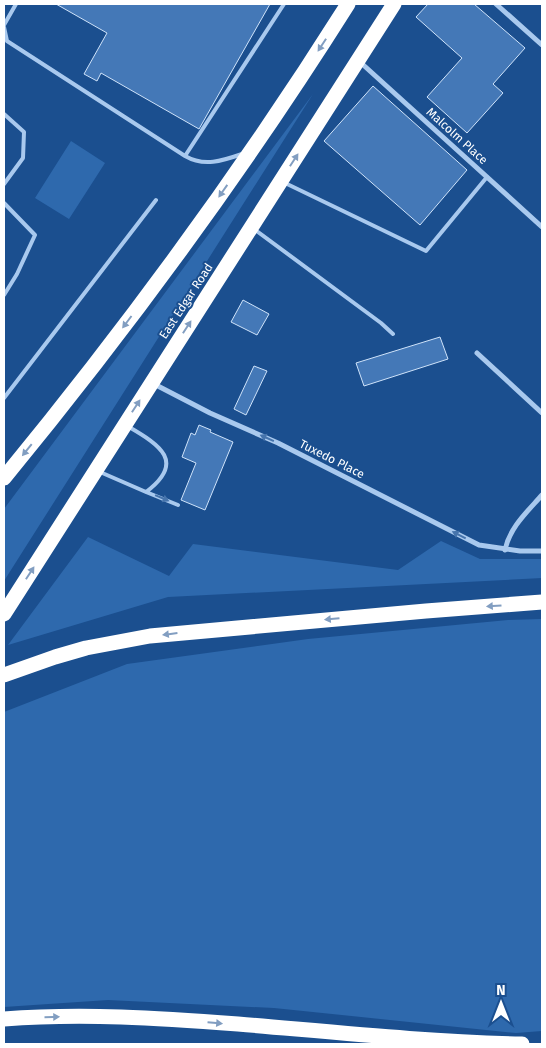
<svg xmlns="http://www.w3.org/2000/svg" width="546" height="1048" font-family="'Fira Sans',sans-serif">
	<rect width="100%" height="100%" fill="#1b4f8f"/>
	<!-- green -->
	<path fill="#2e69ad" d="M313 94 23 551 4 581V509Z
		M71 141 105 163 69 219 35 198Z
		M88 537 169 576 193 544 398 570 441 541 480 559H542V578L168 597 8 645Z
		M542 619V1031L516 1033 274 1008 108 1000 4 1007V712L127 664 308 639 508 620Z"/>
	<!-- building -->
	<path fill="#4478b7" stroke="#cfe3fa" d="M56 4H270L199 129 101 73 97 81 84 74 107 33Z
		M428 4H474L525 48 493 84 503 93 467 133 427 97 462 58 416 17Z
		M373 86 467 170 420 225 324 141Z
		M243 300 269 314 257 335 231 322Z
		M440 337 448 359 364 386 356 363Z
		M254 366 267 371 246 415 234 409Z
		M199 425 211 430 210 432 233 442 205 510 181 500 196 463 182 457 191 433 195 435Z"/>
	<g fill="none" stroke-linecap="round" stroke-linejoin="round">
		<!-- lane -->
		<path stroke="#a9c9ee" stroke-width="4" d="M4 25 16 4
			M4 27 7 41 185 156 284 4
			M4 114 24 132 23 158 4 184
			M185 156C204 167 222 161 242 154
			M285 183 426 251 487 177
			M4 203 35 235 17 274 4 295
			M254 229 381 323 393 334
			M4 398 156 200
			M100 472 146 492C186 462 160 445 129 427
			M146 492 178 505"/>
		<!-- street -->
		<path stroke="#a9c9ee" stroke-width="5" d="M496 4 542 45
			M360 62 542 227
			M477 353 542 413
			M154 384 210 413 278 443 479 545 520 551H542
			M505 550C510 527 527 512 542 495"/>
		<!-- highway -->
		<path stroke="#fff" stroke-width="15" d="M4 478C128 327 244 169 348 4
			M4 614 394 4
			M4 675 55 657 86 648 150 636 426 611 542 602
			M4 1019C82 1013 160 1018 238 1024 333 1032 427 1042 522 1044"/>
	</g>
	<!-- one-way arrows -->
	<defs><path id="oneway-solid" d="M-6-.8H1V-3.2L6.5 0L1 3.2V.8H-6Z" transform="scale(1.25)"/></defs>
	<g fill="#829ec1">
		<use href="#oneway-solid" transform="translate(322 45) rotate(123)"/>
		<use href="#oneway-solid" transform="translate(294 160) rotate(-57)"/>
		<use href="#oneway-solid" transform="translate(223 191) rotate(125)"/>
		<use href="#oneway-solid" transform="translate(127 322) rotate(127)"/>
		<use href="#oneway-solid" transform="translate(187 327) rotate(-57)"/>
		<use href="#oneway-solid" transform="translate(136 406) rotate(-57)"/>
		<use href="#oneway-solid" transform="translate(27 450) rotate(129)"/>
		<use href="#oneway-solid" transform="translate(30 573) rotate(-57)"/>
		<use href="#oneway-solid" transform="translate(494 606) rotate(176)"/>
		<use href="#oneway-solid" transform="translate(332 619) rotate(175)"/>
		<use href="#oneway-solid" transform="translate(170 634) rotate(173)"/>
		<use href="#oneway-solid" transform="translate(52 1017) rotate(-1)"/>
		<use href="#oneway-solid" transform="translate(215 1023) rotate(5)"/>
	</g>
	<g fill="#4674ac">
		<use href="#oneway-solid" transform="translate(267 438) rotate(-156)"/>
		<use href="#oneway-solid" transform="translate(162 498) rotate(23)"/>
		<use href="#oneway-solid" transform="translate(459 535) rotate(-153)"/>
	</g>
	<g text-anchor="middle" stroke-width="4" stroke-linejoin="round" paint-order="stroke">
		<!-- street labels -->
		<g font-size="12" fill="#fff" stroke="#1b4f8f">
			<text transform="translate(457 136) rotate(42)" y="4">Malcolm Place</text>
			<text transform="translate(186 301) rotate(-57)" y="4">East Edgar Road</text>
			<text transform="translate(332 459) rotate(27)" y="4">Tuxedo Place</text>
		</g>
	</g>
	<!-- border -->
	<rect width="546" height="1048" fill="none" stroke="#ffffff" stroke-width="10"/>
	<!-- north arrow -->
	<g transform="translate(501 1003)" stroke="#1b4f8f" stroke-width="4" paint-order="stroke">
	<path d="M0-4L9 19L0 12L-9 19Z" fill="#ffffff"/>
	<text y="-8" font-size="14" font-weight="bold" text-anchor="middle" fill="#ffffff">N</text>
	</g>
</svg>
